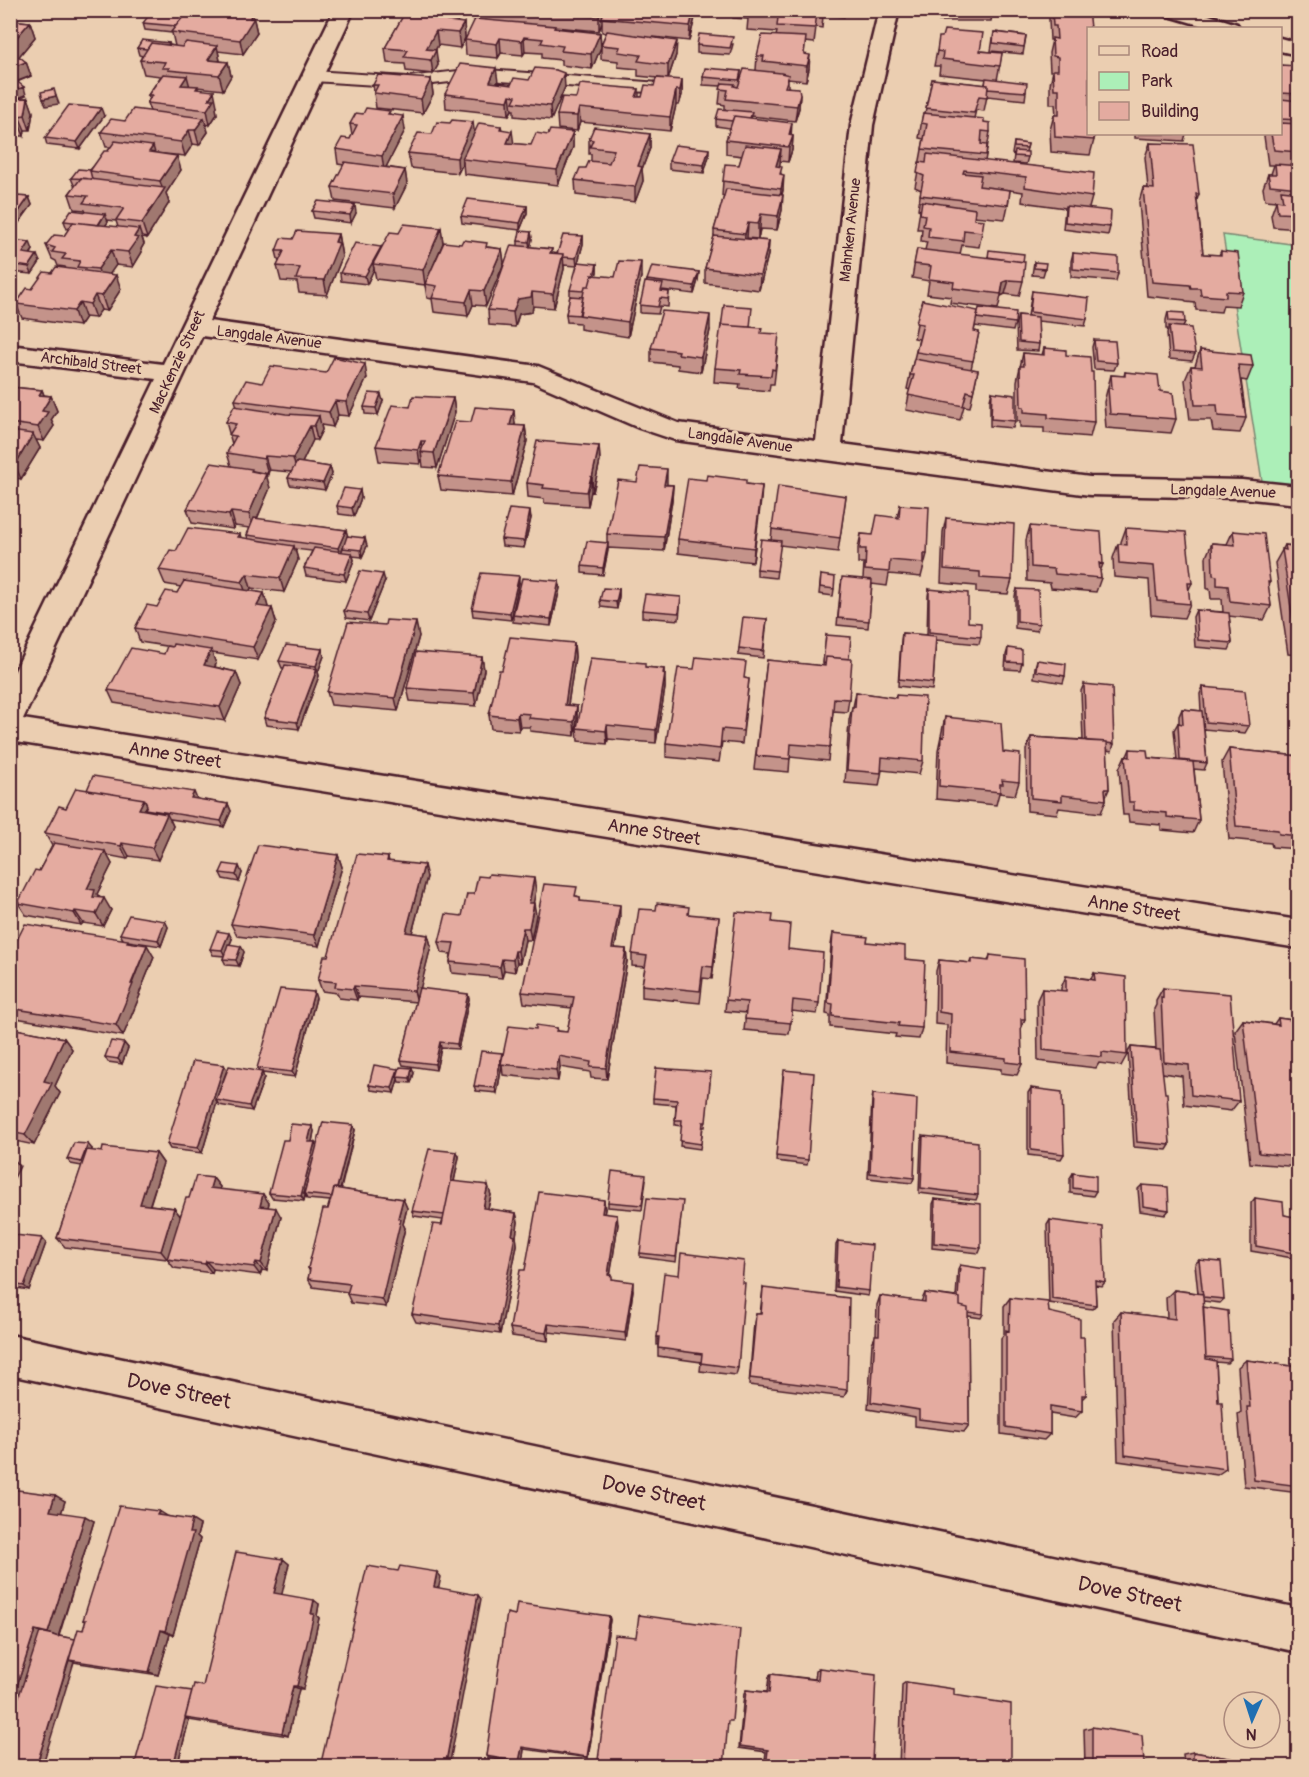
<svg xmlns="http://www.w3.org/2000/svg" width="1309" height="1777" font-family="Pangolin,sans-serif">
	<rect width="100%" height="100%" fill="#ebceb1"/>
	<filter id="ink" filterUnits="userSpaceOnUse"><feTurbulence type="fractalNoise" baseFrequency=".0167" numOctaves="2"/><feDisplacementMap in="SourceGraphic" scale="12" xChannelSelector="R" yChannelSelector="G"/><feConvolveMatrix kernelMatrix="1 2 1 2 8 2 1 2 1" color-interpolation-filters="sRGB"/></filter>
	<g filter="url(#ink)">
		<!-- green -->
		<path fill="#acefb8" stroke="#7b8772" stroke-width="1.5" d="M1223 235 1298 245V486L1262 481Z"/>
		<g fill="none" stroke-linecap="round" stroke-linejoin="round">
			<defs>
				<path id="service" d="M475 69 673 84 681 89 673 94 475 79 408 87 313 81 305 76 313 71 408 77Z"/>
				<path id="minor" d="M334 10H354L209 321 538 366 678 423 816 441 851 125 879 10H899L873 125 842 444 1090 477 1242 480 1298 486V504L1242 498 1090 495 675 440 639 428 533 382 202 336 23 719 1298 920V948L10 741V681L156 379 10 361V345L163 364Z
					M10 1335 1298 1608V1652L10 1375Z"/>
				<path id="tertiary" d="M1159 10H1193L1237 24 1240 28H1210L1162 14Z
					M1280 38 1298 43V55L1280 51Z"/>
			</defs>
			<!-- service casing -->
			<use href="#service" stroke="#4a1f2b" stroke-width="4"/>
			<!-- minor casing -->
			<use href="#minor" stroke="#4a1f2b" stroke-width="5"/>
			<!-- tertiary casing -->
			<use href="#tertiary" stroke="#4a1f2b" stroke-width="5"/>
			<!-- service -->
			<use href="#service" fill="#ebceb1" fill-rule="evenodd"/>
			<!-- minor -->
			<use href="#minor" fill="#ebceb1" fill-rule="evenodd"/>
			<!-- tertiary -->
			<use href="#tertiary" fill="#ebceb1" fill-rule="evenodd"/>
		</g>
		<!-- wall -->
		<path fill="#c4938a" stroke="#4a1f2b" stroke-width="1.5" fill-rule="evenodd" d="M151 10H204L202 13 189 12 190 17 199 18 223 14 252 11 257 33 243 54 218 51 220 61 228 62 231 76 223 90 198 87V90L217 106 216 108 217 114 210 125 206 124 208 132 199 145 193 144 185 156 155 153 181 170 166 193 169 203 147 238 142 237 144 244 141 249 142 252 133 267 116 265 109 274 121 289 107 311 101 310 95 318 85 317 79 326 22 318 16 304 32 289 52 273 66 269 65 267 58 266 56 261 52 259 46 245 64 236 69 229H67L64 221 86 212 85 210 74 209 69 194 75 186 74 185 71 178 90 170 111 147H106L101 132 125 121 150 111 147 103 150 99 148 95 161 76 144 74 140 60 142 56 139 55 137 48 169 43 170 45 175 46 172 33 145 30 143 23 153 16 155 13 152 12ZM107 220 116 221 118 227 105 226 108 222Z
			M401 10H442L441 13 451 14 452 22 464 23 465 38 460 48 438 45 435 50 438 65 433 74 406 71 405 64 387 63 385 48 402 18Z
			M463 10H697L689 41 654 37 676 55 668 79 638 76V69L618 67V61L601 59V45L606 33 602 32V23L599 31 555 27V28L600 33 601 47 592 69 561 65V60L542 58V53L525 52 523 55 501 53 498 58 466 55 465 40 486 20 464 18Z
			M733 10H845L844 17 823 15 822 28 816 27 814 43 805 42 804 54 809 69 806 81 788 79V87L800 94 799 108 795 121 751 116V118L793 136 792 150 788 162 780 161 779 166 781 174 783 190 782 195V210L777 230 760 229 758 239 747 238V239L769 241 768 255 759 290 705 283V268L714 237V230L724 196H722L723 181 739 165 742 156 726 154V140L730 128 716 126V119L725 110V105L719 104 721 86 703 85V77L741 71 740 81 756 70 757 56 776 36 777 32 747 30 748 19 733 18Z
			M940 10H993L991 21H939Z
			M1051 10H1088L1094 140 1090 155 1051 152 1050 130 1054 115H1056L1055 104H1050V84L1053 71H1050L1049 53 1052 40H1050L1049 19Z
			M10 20 30 22 35 37 18 57 26 62 31 76 17 82 26 95 18 98H28L33 112 30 130H25L24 136H10Z
			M994 32 1026 36 1023 54 991 51Z
			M733 44 730 55 697 53V45Z
			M937 51H980L1002 53 997 80 1026 92 1025 100 987 96 984 111 976 110 974 118 984 122 990 132 985 161 1092 197 1089 208 1110 227 1108 235 1063 229 1065 208 1022 202 1023 192 1010 190 1008 205 1005 219 974 216V219L982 232 979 247 962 245 960 254 1023 281 1019 296 1005 294 1001 296 998 309 950 303 951 297 927 294 929 281 912 278 917 249 925 250 927 242 921 241 922 229H917L920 210 918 209 921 190 915 187 924 139 919 138 923 113H925L932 79 985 85 986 79 939 74 940 66H934Z
			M1281 65 1299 76V229L1273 227 1271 215 1276 201 1265 200 1263 188 1268 174H1271L1274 165H1268L1264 136 1265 134H1281Z
			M431 79 433 94 423 113 376 108 373 85Z
			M682 80V95L679 105H676L670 131 580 122 577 131 558 129 557 115 576 98 639 89V97H642L654 86Z
			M498 82 497 83 511 85 565 87 551 120 514 116V110H512L509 115 446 108 445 94Z
			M363 114H390L405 130 386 167 405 170 407 184 395 208 335 201 332 187 344 165 338 164 336 149 350 139 352 135 350 124Z
			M104 116 80 149 47 145 45 138Z
			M501 126 502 130 513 144 531 145 548 135 573 132V147L558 185 464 174 463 163 458 173 411 168 408 153 432 134H474Z
			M650 134V148L642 169 643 181 635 202 576 195 575 180 586 168 591 161V154H589V139Z
			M1135 134H1186L1184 141 1135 138Z
			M1014 142 1028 144 1026 152 1028 157 1026 164 1013 163 1014 155 1012 154Z
			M1150 143 1199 194 1197 200 1203 254 1219 255 1221 251 1243 292 1238 306 1223 305 1221 312 1196 310 1195 303 1186 302 1185 300 1147 296 1139 202 1143 188H1148L1145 157Z
			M709 156 704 173 669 169V161Z
			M29 197 32 205 18 224H14L15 227 10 235V205Z
			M527 206V213L520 230 462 223 461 216Z
			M312 211 356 213 351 223 314 218Z
			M441 228 443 243 434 265 488 247 502 249 504 263 486 306 473 305 468 316 434 312 432 299 427 298 425 285 376 279 374 269 367 284 341 281 340 273 381 247V249L399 233Z
			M531 232 532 239 530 247 552 249V253L557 254 583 236V244L577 266 564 265V269L554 308 533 306 532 312 519 314 515 327 489 325 488 310 518 245V241Z
			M338 234 342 257 327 295 299 293 297 282 281 281 277 266 279 263 276 251 293 239Z
			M10 240 33 250 31 254 40 262 32 274 10 272Z
			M1073 253 1118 273 1116 281 1071 277V261Z
			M1034 262 1045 269 1043 276 1032 275Z
			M597 264V272L596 276 615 277H641L628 337 580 329V323L567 322 566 314 570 296V290Z
			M699 272 698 280 694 294 663 290V291L669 292 668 307 660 306 658 314 640 313V305L647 280Z
			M1032 291 1087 319 1085 326 1038 321 1039 344 1038 351 1017 350 1016 323 1018 315 1028 316Z
			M922 300 1015 323 1013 331 975 326 974 331 979 332 971 369 978 370 970 407 964 406 960 420 906 410 910 390 907 389 910 375 919 339 914 338Z
			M1168 312 1185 322 1183 327 1195 354 1192 361 1169 359 1167 333 1168 329H1166V320Z
			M750 327 761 333 778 349 774 384H770L769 391 739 388 740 384 714 382 715 368Z
			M710 330 701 372 678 369V365L651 362V348Z
			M1094 340 1117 363 1114 370 1094 369 1092 347Z
			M1044 348 1066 355 1094 422 1090 437 1044 433V428L1020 427V421H1017V381L1023 353 1042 355Z
			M1200 350 1253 366 1247 381 1241 380 1246 418 1240 433 1213 431 1211 420H1190L1185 380 1191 366H1195Z
			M1125 372 1160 391 1176 419 1171 433 1106 428 1104 402 1111 375 1124 376Z
			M367 378 349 416 338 415 333 427 321 425 322 430 317 440H313L302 463 330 467 332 474 325 490 290 485 288 478 291 472 269 470 268 474 253 471 270 488 257 519 346 530 347 536 367 546 362 557 353 556 354 560 346 581 306 576 304 568 312 551 295 549 298 560 284 592 251 588 250 591 264 593 268 608H272L276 622 258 660 212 653 216 664 215 667 236 672 241 685 225 721 114 703 108 690 164 654 172 647 140 642 135 628 157 607 177 593 181 587 165 584 159 570 176 551 240 534 241 538 248 539 247 535 250 528 235 526 233 529 192 523 187 509 231 466 227 453 232 444 226 422 237 407 235 400 262 383Z
			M10 387 42 390 44 395 51 396 57 411 51 420 54 426 44 441 36 440 40 448 21 479 10 477Z
			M992 392 1015 421 1013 428 990 426V400Z
			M453 398 455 412 437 468 423 467 422 459 420 464 379 461 376 446 410 407Z
			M383 401 378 415 365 414 364 407Z
			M515 424V426H525L527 441 512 496 441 490 438 476Z
			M599 446 600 461 593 492 591 491 588 506 544 503V499L528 497 527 483Z
			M637 482 673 485 672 500 664 551 608 548 603 575 582 573V566L607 543V534Z
			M746 484 762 486 753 562 678 553V539Z
			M360 490 361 498 354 516 339 514 337 506Z
			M846 496 838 552 780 545 776 578 757 576V569L771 540 772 529Z
			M900 505 927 554 921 577 889 574 887 586 872 584 868 628 837 625 841 584 863 579 864 563H858V548L861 534 873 535 897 517Z
			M531 518 524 548 502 546 501 539Z
			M946 518 1012 580 1008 594 976 592V586L941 583 943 532Z
			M1030 526 1103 564 1100 572 1101 578 1096 592 1051 588 1050 583 1027 581 1026 540Z
			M1126 528 1192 583 1188 591 1190 604 1184 618 1151 615 1149 580 1114 577 1113 558 1118 544H1121V542Z
			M1233 531 1270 582 1268 585 1271 606 1264 620 1229 616 1232 643 1229 650 1195 647 1193 617 1196 610 1223 612 1222 599H1211L1210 589H1207L1206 557 1212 543 1227 544Z
			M1299 544V655L1288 654 1275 563 1285 545 1297 546Z
			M821 575 834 589 833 596 819 594Z
			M385 581 369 621 346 618 344 611Z
			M559 581 560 588 551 626 513 622V615Z
			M519 583 511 620 473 616 472 609Z
			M619 589V596L617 609 601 607 600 600Z
			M929 589 968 622 981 637 979 644 936 640 933 683 932 690 898 686 901 640 902 633 927 635 928 596Z
			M1017 589 1039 624 1037 631 1015 628V596Z
			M681 597 679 620 642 617V610Z
			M767 619 763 658 738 655 739 648Z
			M385 625 419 636 398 711 331 705 327 692Z
			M826 635 849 659V699L847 712 833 711 828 761 790 757 789 772 754 769 767 660 823 666Z
			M574 643 575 657 568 705 577 706V719L575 736 530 731V727H520L519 731 491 729 489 715 502 670Z
			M1008 648 1022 663 1020 670 1005 669 1006 655Z
			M322 649 324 656 318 672 319 676 299 729 266 725 264 718 284 668H282L279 661Z
			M482 657 484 670 476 706 410 701 407 688Z
			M1037 660 1065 676 1063 683 1034 678 1035 667Z
			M645 667 664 669 665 688 656 743 608 739 607 744 578 741 577 728Z
			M744 678 749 679 742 744 722 742 719 762 666 757V743Z
			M1084 684 1114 744 1112 751 1107 750 1109 789 1106 796V800L1101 813 1059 808 1057 814 1027 811 1026 750 1031 737 1083 740 1081 691Z
			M1203 687 1249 726 1245 733 1204 729 1207 763 1204 770 1194 769 1199 820 1193 833 1161 830V825L1129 822 1128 815H1123L1119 769 1125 756H1127L1130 749 1148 758 1177 760 1174 730 1178 723 1179 724V716L1182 709 1201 711 1200 694Z
			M856 692 895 698 896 695 923 761 919 774 882 770 879 786 845 783 849 720 852 707H853Z
			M945 717 1003 752 1019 782 1015 795 999 793 996 805 936 799 938 750Z
			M1229 749 1299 756V849L1272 847 1271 843 1229 839 1222 762Z
			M87 790 197 799 228 804 231 811 224 827 170 819 173 826 158 860 129 856 127 859 107 855 112 864 97 894 111 910 103 926 83 923 81 925 26 915 18 903 39 871 52 846 45 833 66 808Z
			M338 855 342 867 319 946 237 936 231 924Z
			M388 857 389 862 427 877 412 933 428 935 431 946 420 988 469 999 458 1049 441 1048 436 1070 403 1065 401 1060 416 1002 358 997 357 1000 339 998 337 993 322 991 318 980 328 956Z
			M220 873H242L239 882 223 879Z
			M536 890 533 903 536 915 531 940H525L520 963H517L515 972 504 970 502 978 452 973 450 962 451 954 442 953 439 942 462 916 474 894Z
			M577 896 580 897V901L620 917 615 948 626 949 627 961 607 1079 591 1078 590 1072 560 1067 558 1081 503 1075 502 1065 497 1093 476 1091 474 1086 503 1058 536 1029 557 1028 558 1031 567 1032 572 1008 524 1003 522 992Z
			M689 914 718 929 712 979 703 978 700 1003 642 997V985L645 967 632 966V954Z
			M165 921 168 927 161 946 128 941 129 943 154 957 139 994 140 995 123 1036 10 1017V941L16 942 123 939 120 934Z
			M772 922 819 1003 817 1014 792 1011 789 1034 744 1030 746 1013 725 1011 726 1000Z
			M833 933 867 942 905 959 922 1028 919 1039 895 1037 896 1034 830 1027V1015L826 1014 831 945Z
			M232 939 230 944 244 952 239 966 226 965 223 959 224 956 213 955 210 949Z
			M990 955 1025 1019 1021 1029 1022 1064 1017 1075 1001 1073V1069L946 1063 947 1025 935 1024 936 971 939 960 970 963 971 959 988 961Z
			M1094 973 1127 1055 1121 1066 1099 1063 1096 1068 1038 1061 1037 1000 1042 989 1061 991V988L1066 976 1091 979Z
			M1163 988 1239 1101 1231 1111 1184 1105 1182 1076 1162 1073 1170 1145 1167 1150 1134 1147 1128 1052 1131 1047 1156 1049 1154 1009 1156 1005V1000Z
			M316 998 295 1077 262 1073 264 1078 252 1111 219 1105 217 1102 202 1153 170 1149 167 1144 224 1065 227 1070 259 1072 257 1068Z
			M1278 1018 1299 1021V1167L1250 1163 1235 1031 1243 1020 1274 1024Z
			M10 1028 64 1038 72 1049 55 1086 60 1093 34 1145 10 1140Z
			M124 1043 128 1048 122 1064 108 1062 105 1057Z
			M412 1068 414 1073 411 1083 399 1082 398 1079 394 1093 371 1090 369 1085 398 1069 399 1071Z
			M711 1072 705 1127H703L700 1149 680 1146 682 1126 675 1125 676 1105 653 1103V1098Z
			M783 1075 808 1160 807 1165 776 1161Z
			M1031 1088 1064 1154 1061 1159 1028 1155V1093Z
			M873 1094 914 1178 912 1183 868 1178 872 1099Z
			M312 1126 314 1131 312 1142H315L317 1146 355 1130 341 1189 403 1199 407 1208 403 1224 405 1228 386 1307 351 1303 347 1294 348 1292 313 1287 308 1279 310 1272 308 1268 330 1201 307 1199 305 1195 304 1201 272 1198 269 1193 288 1140Z
			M923 1136 978 1195 976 1200 919 1193 921 1141Z
			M92 1149V1151L102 1152 156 1153 163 1163 150 1205 174 1208 180 1216 189 1198 213 1178 220 1187 219 1189 269 1203 268 1207 281 1217 267 1271 262 1270 260 1275 213 1269 212 1273 174 1268 167 1259 65 1247 57 1238 82 1166 71 1164 67 1159Z
			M459 1157 454 1181 491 1195 488 1209 516 1213 518 1222 516 1236 517 1245 500 1334 416 1322 412 1314 443 1220 414 1216 412 1211Z
			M1073 1173 1096 1191 1093 1196 1070 1193V1178Z
			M646 1180 642 1210 608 1207V1202Z
			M1142 1185 1169 1210 1165 1215 1140 1211 1138 1189Z
			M1255 1198 1284 1215 1299 1218V1259L1251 1251V1203Z
			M935 1199 981 1248 979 1253 932 1248 933 1204Z
			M682 1206 676 1262 640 1257V1253Z
			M605 1209 604 1213 618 1224 610 1276 612 1279 633 1290 626 1341 549 1332 548 1341 512 1336 510 1328 525 1270Z
			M1050 1220 1105 1282 1102 1286 1095 1285 1096 1305 1092 1309 1049 1303 1047 1225Z
			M838 1241 869 1291 868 1296 834 1291 836 1245Z
			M46 1243 29 1290 10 1287V1245Z
			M1199 1260 1224 1299 1220 1303 1203 1301V1307L1231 1359 1227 1363 1216 1362 1218 1402 1226 1469 1217 1475 1118 1461 1114 1320 1121 1312 1167 1318 1166 1298 1174 1290 1198 1293 1195 1264Z
			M960 1265 983 1314 981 1318 968 1316 969 1425 964 1432 915 1426V1417L868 1409 872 1343 876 1335 877 1305 880 1296 921 1302 925 1293 956 1297 958 1269Z
			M742 1283 738 1368 736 1375 700 1371 701 1362 658 1356V1345H657V1337Z
			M763 1288 847 1390 844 1397 749 1385 754 1322 756 1314H760Z
			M1010 1298 1049 1312 1080 1337 1086 1395 1082 1399V1411L1075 1418 1050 1414V1434L1044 1440 1001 1434V1338L1004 1334V1306Z
			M1246 1360 1299 1367V1493L1244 1486 1238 1414 1241 1412 1238 1367Z
			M10 1489 65 1501 61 1513 94 1521 59 1636 75 1639 83 1630 86 1621 83 1620 159 1511 167 1516 200 1525 197 1536 200 1539 173 1635 170 1634 158 1675 79 1663 74 1662 13 1716H10Z
			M283 1559 289 1564 281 1595 319 1604 317 1616 319 1618 303 1689H299L288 1736 189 1720 177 1767 192 1691 203 1686Z
			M515 1615 609 1616 610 1620 588 1758 524 1749 522 1764 489 1758 486 1756Z
			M819 1668 872 1762 868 1764V1767H764L766 1752 739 1748 744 1693 746 1690 767 1692 769 1677 771 1674 815 1679 816 1671Z
			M906 1682 954 1695 1011 1767H899L902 1685Z
			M1092 1727 1144 1762 1159 1767H1047V1763L1054 1761 1085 1766 1084 1729Z
			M1193 1752 1280 1767H1179V1765L1184 1764 1183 1754Z"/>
		<!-- shaded-wall -->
		<path fill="#a07870" stroke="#4a1f2b" stroke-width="1.5" d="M188 10 190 18 179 34 177 27Z
			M436 10H442L437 22Z
			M601 10H605L602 18V23L599 31V17Z
			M694 10H697L689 41 690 26Z
			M252 11 257 33 243 54 240 40Z
			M451 14 452 29 447 21Z
			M30 22 35 37 16 60 10 62V45Z
			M464 23 465 38 460 48 458 33Z
			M436 31 438 45 430 60 426 49Z
			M600 33 601 47 592 69 591 54Z
			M524 37 525 52 523 55 522 41Z
			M500 38 501 53 498 58 497 44Z
			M677 41 676 55 668 79V65Z
			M217 46 220 61 208 60Z
			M436 50 438 65 433 74 431 60Z
			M810 55 809 69 806 81 807 66Z
			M26 62 31 76 10 84V68Z
			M228 62 231 76 223 90 219 75Z
			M496 68 498 82 491 97 490 82Z
			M564 73 565 87 551 120 550 106Z
			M187 76 191 91 181 85Z
			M431 79 433 94 423 113 421 99Z
			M682 80V95L679 105 680 90Z
			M24 87 26 95 10 101V92Z
			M676 90V105L670 131V117Z
			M214 91 217 106 216 108 217 114 210 125 207 110 209 99Z
			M800 94 799 108 795 121 797 106Z
			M510 95 512 110 509 115 508 101Z
			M56 96 59 104 46 106 43 99Z
			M28 98 33 112 30 130 25 115Z
			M101 108 104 116 80 149 77 142Z
			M579 108 580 122 577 131V116Z
			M19 116 25 130 24 136 18 121Z
			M403 116 405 130 384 171 382 156Z
			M204 118 208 132 199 145 195 130Z
			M473 122 475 137 462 159 463 163 458 173 457 158Z
			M792 123 791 137 789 135Z
			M189 130 193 144 185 156 181 142Z
			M512 131 514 145 507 143Z
			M573 132V147L558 185 557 170Z
			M650 134V148L642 169 643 181 635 202V187L638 166Z
			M793 136 792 150 788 162 789 147Z
			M153 146 157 160 149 152Z
			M709 149V156L704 173V165Z
			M781 149 780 164 775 181 776 166Z
			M177 156 181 170 166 193 169 203 147 238 142 223 163 191 160 181Z
			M405 170 407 184 395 208 393 194Z
			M784 175 783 190 780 203 781 189Z
			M783 195 782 210 777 230 778 216Z
			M29 197 32 205 18 224 15 217Z
			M355 205 356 213 351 223 350 215Z
			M527 206V213L520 230V223Z
			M105 214 108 222 100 233 98 226Z
			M761 214 760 229 758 239V224Z
			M12 220 15 227 10 235V222Z
			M748 223 747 238 744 248 745 234Z
			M441 228 443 243 425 285 423 270Z
			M139 229 144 244 141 249 142 252 133 267 128 252 134 237Z
			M531 232 532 239 530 249 529 242Z
			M338 234 342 257 327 295 324 280Z
			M583 236V244L577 266 576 258Z
			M769 241 768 255 759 290 760 275Z
			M30 242 33 250 26 260 23 253Z
			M381 247 382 254 373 264 374 269 367 284 365 276Z
			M502 249 504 263 486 306 484 291Z
			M111 250 116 265 103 284 98 269Z
			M563 254 564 269 554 308 553 294Z
			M37 255 40 262 32 274 29 267Z
			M641 262V277L628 337V322Z
			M597 264V272L590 299 589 292Z
			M699 272 698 280 694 294V286Z
			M116 275 121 289 107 311 102 296Z
			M13 279 16 287 10 294V282Z
			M1009 280 1005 294 1001 296 1003 282Z
			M471 290 473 305 468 316 466 302Z
			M532 292 533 306 532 312 519 314 515 327 513 312 518 299Z
			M95 295 101 310 95 318 90 304Z
			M80 302 85 317 79 326 74 311Z
			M710 315V330L701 372V357Z
			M365 364 367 378 349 416 346 402Z
			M42 390 47 403 51 396 57 411 51 420 54 426 44 441 38 427 42 411 39 395Z
			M381 394 383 401 378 415 376 408Z
			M453 398 455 412 437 468 434 453Z
			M335 401 338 415 333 427 329 412Z
			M514 410 515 424 511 440 510 425Z
			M319 416 322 430 317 440 314 426Z
			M310 426 313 440 297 473 293 458Z
			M525 426 527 441 512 496 511 482Z
			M33 434 40 448 21 479 15 465Z
			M421 441 423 453 421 452 422 459 420 464 418 450Z
			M599 446 600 461 593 492 592 478Z
			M265 456 269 470 268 474 264 459Z
			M330 467 332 474 325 490 323 483Z
			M667 469V484L664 499V485Z
			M266 474 270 488 253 528 249 514Z
			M591 477V491L588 506 587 492Z
			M673 485 672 500 664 551V537Z
			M762 486 761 500 753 562 754 548Z
			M360 490 361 498 354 516 352 508Z
			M530 511 531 518 524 548V541Z
			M231 512 235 526 233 529 229 515Z
			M346 530 348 537 340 555 338 548Z
			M365 538 367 546 362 557 361 550Z
			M608 543V551L603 575V568Z
			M294 546 298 560 284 592 280 578Z
			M352 553 354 560 346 581 344 574Z
			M10 558 15 566 10 574Z
			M247 574 251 588 247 596 242 582Z
			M383 574 385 581 369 621 367 614Z
			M519 576V583L511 620 510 613Z
			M559 581 560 588 551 626V619Z
			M619 589V596L617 609 616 602Z
			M264 593 268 607 262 620 257 606Z
			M272 608 276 622 258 660 253 647Z
			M416 622 419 636 398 711 395 698Z
			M574 643 575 657 566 718 565 705Z
			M322 649 324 656 318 672 319 676 299 729 297 722 317 670 316 666Z
			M211 650 216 664 209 678 204 665Z
			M482 657 484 670 476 706 474 693Z
			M236 672 241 685 225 721 220 707Z
			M665 674V688L656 743V730Z
			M577 706V719L575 736 574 722Z
			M518 713 520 727 519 731 517 718Z
			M607 725 608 739 607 744 606 731Z
			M194 792 197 799 194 805 191 798Z
			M144 799 149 810 145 809 148 815 139 809Z
			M228 804 231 811 224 827 221 821Z
			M167 814 173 826 158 860 152 848Z
			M122 843 129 856 127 859 121 846Z
			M105 851 112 864 97 894 102 902 104 898 111 910 103 926 96 914 87 889Z
			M338 855 342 867 319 946 314 935Z
			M424 865 427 877 409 944 406 932Z
			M239 866 242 873 239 882 236 875Z
			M534 878 536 890 531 915 529 903Z
			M534 903 536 915 531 940 529 928Z
			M620 905V917L613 960 612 948Z
			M75 911 83 923 81 925 74 913Z
			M719 917 718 929 712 979 713 967Z
			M165 921 168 927 161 946 158 940Z
			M523 928 525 940 520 963 518 951Z
			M229 933 232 939 225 956 222 950Z
			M428 935 431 946 417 1002 414 991Z
			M147 945 154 957 139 994 140 995 123 1036 116 1025Z
			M241 946 244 952 239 966 236 960Z
			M626 949 627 961 607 1079 606 1068Z
			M515 951 517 963 515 972 513 960Z
			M502 959 504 970 502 978 500 967Z
			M354 986 358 997 357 1000 353 989Z
			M314 992 316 998 295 1077 292 1072Z
			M468 994 469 999 458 1049 457 1044Z
			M64 1038 72 1049 55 1086 60 1093 34 1145 25 1135 44 1081Z
			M440 1042 441 1048 436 1070 435 1064Z
			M124 1043 128 1048 122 1064 118 1059Z
			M502 1053 503 1059 497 1093 495 1088Z
			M559 1056 560 1067 558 1081 556 1070Z
			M224 1065 227 1070 216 1100 217 1102 202 1153 198 1148Z
			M412 1068 414 1073 411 1083 410 1078Z
			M398 1069 400 1074 397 1077 398 1079 394 1093 392 1088Z
			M262 1072 264 1078 252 1111 249 1106Z
			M353 1125 355 1130 337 1202 335 1197Z
			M312 1126 314 1131 311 1147 308 1142Z
			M315 1142 317 1147 304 1194 305 1195 304 1201 301 1196Z
			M88 1144 92 1149 85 1167 81 1162Z
			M457 1152 459 1157 446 1220 444 1215Z
			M156 1153 163 1163 147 1213 140 1204Z
			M11 1156 20 1166 10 1186V1157Z
			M213 1178 220 1187 217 1197 210 1188Z
			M488 1185 491 1195 486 1217 483 1208Z
			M263 1194 269 1203 266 1215 260 1206Z
			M403 1199 407 1208 403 1224 405 1228 386 1307 382 1299 398 1218Z
			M604 1200 605 1209 603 1222 602 1213Z
			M174 1208 181 1217 168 1260 161 1251Z
			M276 1208 281 1217 267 1271 261 1263Z
			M516 1213 518 1222 516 1236 517 1245 500 1334 498 1326 512 1235Z
			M617 1215 618 1224 609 1284 608 1275Z
			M42 1238 46 1243 29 1290 24 1286Z
			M206 1261 213 1269 212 1273 205 1264Z
			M256 1262 262 1270 260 1275 254 1267Z
			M633 1282V1290L626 1341 625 1333Z
			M548 1324 549 1332 548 1341 546 1333Z
			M55 1495 65 1501 60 1517 50 1511Z
			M159 1511 167 1517 157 1515Z
			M85 1516 94 1521 58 1637 48 1633Z
			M192 1520 200 1525 197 1536 200 1539 173 1635 165 1631Z
			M283 1559 289 1564 281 1598 274 1593Z
			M437 1572 441 1577 438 1591 434 1587Z
			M478 1595 481 1599 449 1767H445Z
			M314 1600 319 1604 317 1616 319 1618 303 1689 297 1686Z
			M609 1616 610 1620 588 1758 587 1757Z
			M35 1630 45 1634 19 1717 10 1715V1707Z
			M161 1630 170 1634 158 1675 149 1672Z
			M69 1660 74 1662 42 1767H36Z
			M293 1686 299 1689 288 1736 282 1733Z
			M185 1718 189 1720 177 1767H173Z
			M522 1747 524 1749 522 1764 519 1762Z"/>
		<!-- building -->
		<path fill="#e4aba0" stroke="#4a1f2b" stroke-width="1.5" d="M157 10H188L176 26 143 23 149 15 153 16Z
			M226 10 252 11 250 18H254L240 40 171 32 183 17 199 18 204 12 223 14Z
			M533 10H601L599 17Z
			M604 10H694L690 26 602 18Z
			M749 10H824L823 13H817L815 28 777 26 778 17 748 15Z
			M1052 10H1088L1090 28H1089V134H1094V140L1055 137 1054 115H1059V89H1054L1053 70H1058V57L1053 56 1052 38 1057 39 1056 26H1053Z
			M426 12 451 14 447 21 464 23 458 33 436 31 426 49 436 50 431 60 404 57 408 50 385 48 403 16H424Z
			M475 19 555 26 554 28 600 33 591 54 561 51 563 46 541 43 543 39 524 37 522 41 500 38 497 44 465 40Z
			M10 20 30 22 10 45Z
			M944 30 983 33 980 51 1002 53 1000 66 942 59 943 52 937 51 939 37H942Z
			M607 31 677 41 668 65 638 61 641 55 618 52 620 47 601 45Z
			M994 32 1026 36 1024 47 993 43Z
			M699 34 733 37 730 48 697 45Z
			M762 35 806 37 804 54 810 55 807 66 763 61 764 56H757Z
			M142 40 169 43 168 45 151 43 147 49 137 48Z
			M186 42 217 46 208 60 228 62 219 75 168 70 169 68H162L165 62 140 60 151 43 182 47Z
			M10 57 16 58 20 57 26 62 10 68Z
			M460 64 496 68 490 82 511 85 514 78 529 80 535 68 556 70 564 73 550 106 513 102 516 96 510 95 508 101 445 94Z
			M1281 65 1296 66 1299 76V94L1281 93Z
			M705 68 741 71 739 80 703 77Z
			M744 69 781 73 789 75 785 87 799 88 800 94 797 106 726 99 728 90 720 89 722 83 735 84 734 86 738 87Z
			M163 74 187 76 181 85 198 86 196 89 214 91 209 99H214L207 110 147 103 152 95H148Z
			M378 75 431 79 421 99 374 93 378 85H373Z
			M656 78 682 80 680 90H676L670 117 579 108 577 116 557 115 562 97 576 98 580 84 639 89 636 97H642L645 85 654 86Z
			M986 78 1027 83 1026 92 988 89V85H985Z
			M932 79 988 85 987 97 979 96 974 113 926 108Z
			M15 80 24 87 10 92V81Z
			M54 89 56 96 43 99 41 92Z
			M28 98 25 115 19 116 18 121 10 122V99Z
			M1281 99 1299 101V120L1281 119Z
			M69 105 101 108 77 142 45 138Z
			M366 108 390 111 388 114 403 116 382 156 336 149 342 138 350 139 357 125 350 124 356 113 363 114Z
			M133 109 204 118 195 130H189L181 142 101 132 111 119 125 121Z
			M719 109 752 112 750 118 734 116 732 121 716 119Z
			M923 113 984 119V122L990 123V132L982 131 981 144 987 145 986 155 922 149 927 124 921 123Z
			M734 116 792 123 789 135 793 136 789 147 726 140Z
			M452 120 473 122 457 158 408 153 418 133 432 134 437 122 450 123Z
			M479 123 501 126 500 129 512 131 507 143 531 145 536 133 548 135 550 130 573 132 557 170 462 159Z
			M1281 123 1299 124V152L1274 150 1271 134H1281Z
			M594 127 650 134 638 166 642 167 635 187 575 180 580 168H586L589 161 609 163 614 150 590 147 593 140 589 139Z
			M115 141 153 146 149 152 177 156 160 181 90 171 104 151H108Z
			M1014 142 1028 144 1027 148 1014 147Z
			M1150 143 1193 144 1199 194H1196L1203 254 1221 255V251L1238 253 1243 292 1226 291V297L1201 295 1200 288H1191L1190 285 1152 282 1143 188 1154 189Z
			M675 145 709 149 704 165 669 161Z
			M745 145 781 149 776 166 782 167 780 174 784 175 781 189 723 181 725 164 739 165Z
			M1015 151 1028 152V157L1014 156Z
			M927 154 1094 173 1092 197 1025 187 1026 177 964 170 963 173 981 175 979 186 1010 190 1008 205 920 195 924 176 917 173 919 162 926 163Z
			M345 162 405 170 393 194 332 187Z
			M1275 164 1299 166V188L1270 185 1268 174H1276Z
			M78 169 90 170V171L92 179 71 178Z
			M81 178 165 188 142 223 116 220 124 208 83 203 88 196 69 194Z
			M726 189 783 195 778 216 761 214 758 224 748 223 745 234 714 230Z
			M1281 190 1299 192V214L1278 213 1276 200 1283 201Z
			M17 196 29 197 15 217 10 216V205Z
			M468 199 527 206 520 223 461 216Z
			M318 201 355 205 350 215 312 211Z
			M922 201 975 209 974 219 984 220 982 232 964 230 963 241 928 237 929 227 923 226 925 215 920 214Z
			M1066 206 1111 211 1110 227 1065 222Z
			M71 210 105 214 98 225 64 221Z
			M73 222 139 229 134 237 138 238 128 252 111 250 98 269 77 267 80 261 62 259 66 254 52 252 55 248 46 245 54 235 64 236Z
			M404 224 441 228 423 270 373 264 390 232 399 233Z
			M297 231 338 234 335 242 339 243 324 280 296 279 300 268 277 266 284 251H276L281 238 293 239Z
			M520 231 531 232 529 242 518 241Z
			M563 235 583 236 576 258 563 257V254H557Z
			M714 236 769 241 760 275 705 268Z
			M10 240 30 242 23 253 37 255 29 267 10 264Z
			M463 240 487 243 486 247 502 249 484 291 471 290 466 302 432 298 437 286 425 284 444 242 461 244Z
			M355 243 381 247 365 276 340 273Z
			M511 245 552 249 550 253 563 254 553 294 532 292 531 297 518 299 513 312 488 310Z
			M917 249 1025 262 1023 281 1009 280 1003 282 1001 294 953 288 954 282 929 279 931 266 914 264Z
			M989 250 1024 254 1023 262 988 257Z
			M1073 253 1118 257V273L1073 269Z
			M619 261 641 262 628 322 579 315 585 286H589L592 275 615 277Z
			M578 262 597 264 594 276 592 275 589 286H585L584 291 570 290Z
			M1034 262 1046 263 1045 269 1034 268Z
			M652 266 699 272 694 286 647 280Z
			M56 267 116 275 102 296 95 295 90 304 80 302 74 311 16 304 27 288 32 289 44 272 52 273Z
			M645 282 663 284 661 291 669 292 668 299 660 298 658 307 640 305Z
			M1032 291 1089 298 1087 319 1030 312Z
			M570 296 583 297 580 315 566 314Z
			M922 300 978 311 974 331 979 332 973 361 916 352 923 324 916 323Z
			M724 305 752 307 750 327 721 325V328Z
			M979 308 1016 312 1015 323 977 318Z
			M662 311 710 315 701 357 678 354 679 351 651 348Z
			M1168 312 1184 313 1185 322 1169 321Z
			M1018 315 1038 317 1039 344 1019 342Z
			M721 325 762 328 761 333 779 334 775 370 772 369 771 376 740 374 741 370 715 368Z
			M1169 326 1191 328 1195 354 1172 352Z
			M1094 340 1115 341 1117 363 1096 361Z
			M1044 348 1066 350V355L1090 357 1091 372H1093L1094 422 1048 418V414L1024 412V407H1021L1020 366H1024L1023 353 1044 355Z
			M1200 350 1251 355 1253 366 1238 365 1246 418 1218 416 1217 405H1195L1191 366 1202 367Z
			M334 357 365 364 346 402 335 401 329 412 235 400 246 380 262 383 271 366 326 373Z
			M914 359 978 370 973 393 967 391 963 406 908 395 914 375H910Z
			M1125 372 1158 375 1160 391 1173 393 1176 419 1110 414 1108 388H1112L1111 375 1125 376Z
			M10 387 42 390 39 395 51 396 42 411 48 412 38 427 10 423Z
			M992 392 1015 395V421L991 419Z
			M369 393 381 394 376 408 364 407Z
			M413 396 453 398 434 453 421 452 425 441H421L418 450 376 446 392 405 410 407Z
			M234 406 286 414 319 416 314 426H310L293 458 265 456 264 459 227 453 236 436 229 435 236 424 226 422Z
			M475 407 514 410 510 425 525 426 511 482 438 476 455 421 471 422Z
			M10 431 33 434 15 465 10 464Z
			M537 441 599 446 592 478 591 477 587 492 543 488 544 485 527 483Z
			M297 462 330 467 323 483 288 478Z
			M211 463 252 469 251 471 266 474 249 514 231 512 229 515 187 509Z
			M640 467 667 469 664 485H673L664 537 607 534 618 480 637 482Z
			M707 475 746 480V484L762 486 754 548 678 539 688 478 706 480Z
			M778 486 846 496 840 538 772 529Z
			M344 488 360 490 352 508 337 506Z
			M900 505 929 507 927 554H924V563L890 560 889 572 865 570 866 549H860L861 534 873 535 877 515 899 518Z
			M509 509 530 511 524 541 501 539Z
			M254 518 346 530 338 548 247 535Z
			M946 518 1014 524 1012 580 980 578V572L944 569Z
			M1030 526 1101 532 1103 564 1099 563 1101 578 1055 574 1054 569 1031 567Z
			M188 528 240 534 238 537 294 546 280 578 247 574 242 582 159 570 170 550 176 551Z
			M1126 528 1186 532 1192 583H1188L1190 604 1157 601 1154 566 1119 563 1118 544 1127 545Z
			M1233 531 1264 534 1270 582H1268L1271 606 1230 601 1228 586 1217 585V576L1213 575 1212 543 1235 545Z
			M347 536 365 538 361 550 343 548Z
			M761 539 781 541 777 571 757 569Z
			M587 541 608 543 603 568 582 566Z
			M1285 545 1299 547V640H1296L1282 549 1286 550Z
			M314 548 352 553 344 574 304 568Z
			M360 571 383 574 367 614 344 611Z
			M481 573 519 576 510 613 472 609Z
			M821 575 835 577 834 589 820 587Z
			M842 577 872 580 869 621 838 618Z
			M522 578 559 581 551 619 513 615Z
			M184 581 264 593 257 606 272 608 253 647 135 628 147 605 157 607 166 591 177 593Z
			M603 588 619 589 616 602 600 600Z
			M929 589 968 593V622L981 623V637L929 632Z
			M1017 589 1038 590 1039 624 1017 621Z
			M645 594 681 597 679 613 642 610Z
			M1196 610 1229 613 1232 643 1198 640Z
			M743 617 767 619 763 651 739 648Z
			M386 620 416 622 395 698 327 692 348 622 385 625Z
			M902 633 936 636 933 683 899 679Z
			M826 635 851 637 849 659 826 657 825 664 823 663Z
			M510 637 574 643 565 705 577 706 574 722 529 718 530 714 518 713 517 718 489 715 499 670H502Z
			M173 644 211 650 204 665 236 672 220 707 108 690 131 648 164 654 167 646 172 647Z
			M286 645 322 649 316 666 279 661Z
			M1008 648 1022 650V663L1007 662Z
			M416 652 482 657 474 693 407 688Z
			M696 657 746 662 744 678 749 679 743 731 722 729 720 749 666 743 678 668 694 669Z
			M826 657 852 659 849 699 834 698 830 747 791 744 790 759 756 756 767 660 825 666Z
			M590 658 645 663V667L664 669 663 673 665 674 656 730 607 725 606 731 577 728Z
			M1037 660 1066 664 1065 676 1036 671Z
			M285 665 317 669 297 722 264 718Z
			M1084 684 1112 687 1114 744 1107 743V742L1086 741Z
			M1203 687 1245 691 1249 726 1206 722Z
			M856 692 896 698V695L925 697 923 761 882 757 881 773 847 770 852 707H855Z
			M1182 709 1202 711 1207 763 1180 760 1178 723 1183 724Z
			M945 717 1001 723 1003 752 1020 754 1019 782 1002 780 1003 784H1000V792L939 786 941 736 944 737Z
			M1031 737 1107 742 1109 789H1105L1106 800 1062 795V801L1031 798Z
			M1130 749 1147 750 1148 758 1193 762 1199 820 1167 817V813L1134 810V802H1129L1125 756 1130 757Z
			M1229 749 1299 756V836L1279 834 1278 830 1236 826Z
			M93 776 194 792 191 798 228 804 221 821 145 809 147 805 144 799 87 790Z
			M76 788 144 799 139 809 167 814 152 848 122 843 121 846 45 833 59 806 66 808Z
			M54 843 105 851 87 889 95 890 93 897 104 898 96 914 75 911 74 913 18 903 35 870 39 871Z
			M258 845 338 855 314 935 231 924Z
			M357 854 388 857 387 861 424 865 406 932 428 935 414 991 354 986 353 989 335 987 336 982 318 980 324 956H328Z
			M224 864 239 866 236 875 220 873Z
			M489 874 534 878 529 903H534L529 928H523L518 951H515L513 960 502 959 500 967 450 962 454 943 439 942 446 914 462 916 467 894H474L478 876 488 877Z
			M544 884 577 887 575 896 580 897V901L620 905 612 948 626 949 606 1068 590 1067 591 1062 559 1056 556 1070 501 1064 509 1026 536 1029V1025L557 1028 556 1031 567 1032 574 997 522 992Z
			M657 903 689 907 688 914 719 917 713 967 703 966 700 991 642 985 647 956 632 954 639 909 656 910Z
			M736 912 773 915 772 922 790 924 788 949 823 953 819 1003 793 1000 791 1023 745 1019 747 1002 726 1000Z
			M129 915 165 921 158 940 120 934Z
			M25 924 128 940 127 942 147 945 131 984H133L116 1025 10 1008V941L16 942Z
			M217 931 229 933 222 950 210 949Z
			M833 933 868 937 867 942 905 946V959L925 961 922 1028 898 1026 899 1023 832 1016 833 1004 828 1003Z
			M228 944 241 946 236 960 223 959Z
			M990 955 1024 959 1025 1019H1021L1022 1064 1006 1062V1058L950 1052 951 1014 939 1012V960L971 963V959L989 961Z
			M1094 973 1126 977 1127 1055 1102 1052V1057L1043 1050 1042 989 1066 991V976L1095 980Z
			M419 988 468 994 457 1044 440 1042 435 1064 401 1060Z
			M1163 988 1230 994 1239 1101 1191 1095 1189 1065 1164 1062 1161 997 1163 998Z
			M280 989 314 992 292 1072 257 1068Z
			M1278 1018 1299 1021V1157L1259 1153 1243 1020 1279 1025Z
			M10 1028 64 1038 44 1081 52 1083 25 1135 10 1132Z
			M111 1041 124 1043 118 1059 105 1057Z
			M1131 1047 1160 1050 1165 1093H1167L1170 1145 1137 1142Z
			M481 1051 502 1053 495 1088 474 1086Z
			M193 1061 224 1065 198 1148 167 1144Z
			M374 1065 398 1069 392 1088 369 1085Z
			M229 1066 262 1072 249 1106 216 1100Z
			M400 1067 412 1068 410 1078 397 1077Z
			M656 1068 711 1072 706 1122H703L701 1144 680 1141 682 1120H675L677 1100 653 1098Z
			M784 1070 814 1073 808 1160 776 1156Z
			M1031 1088 1062 1092 1064 1154 1031 1150Z
			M873 1094 917 1099 914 1178 870 1173Z
			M323 1122 353 1125 337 1188H334L332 1197 304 1194Z
			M291 1124 312 1126 308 1142H315L301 1196 269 1193 283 1140H288Z
			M923 1136 978 1142V1195L921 1188Z
			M74 1143 88 1144 81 1162 67 1159Z
			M103 1147 156 1153 140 1204 174 1208 161 1251 57 1238 87 1150 102 1152Z
			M429 1149 457 1152 444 1215 412 1211Z
			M612 1171 646 1175 642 1205 608 1202Z
			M1073 1173 1096 1176V1191L1073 1188Z
			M196 1176 213 1178 210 1188 263 1194 260 1206 276 1208 261 1263 256 1262 254 1267 206 1261 205 1264 167 1259 186 1198H189Z
			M451 1181 488 1185 483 1208 516 1213 512 1235 515 1236 498 1326 412 1314 433 1224 442 1225Z
			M1142 1185 1168 1187 1169 1210 1143 1206Z
			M334 1188 403 1199 398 1218 401 1219 382 1299 347 1294 350 1284 308 1279 310 1269 308 1268 323 1209H328Z
			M539 1192 604 1200 602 1213 617 1215 608 1275 612 1276V1279L633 1282 625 1333 548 1324 546 1333 510 1328 520 1270H525Z
			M647 1198 683 1201 676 1257 640 1253Z
			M1255 1198 1283 1202 1284 1215 1299 1218V1254L1256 1246Z
			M935 1199 981 1204V1248L934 1243Z
			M1050 1220 1103 1227 1105 1282 1095 1280 1096 1305 1052 1299Z
			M14 1235 42 1238 24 1286 10 1284V1245Z
			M838 1241 872 1245 869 1291 836 1287Z
			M681 1253 744 1261 742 1283H745L738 1368 701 1363 702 1354 658 1348 659 1337H657L664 1273 679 1275Z
			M1199 1260 1221 1262 1224 1299 1203 1297Z
			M960 1265 985 1269 983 1314 968 1312V1308L960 1306V1298H958Z
			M763 1288 849 1298 847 1390 750 1378 756 1314H761Z
			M1174 1290 1203 1294 1206 1359 1216 1361 1218 1402H1222L1226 1469 1125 1455 1121 1312 1175 1319Z
			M925 1293 960 1298V1306L968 1308 969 1425 919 1419V1410L871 1402 875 1335H879L880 1296 925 1302Z
			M1010 1298 1048 1302 1049 1312 1080 1319V1337H1084L1086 1395H1082V1411L1050 1406V1434L1006 1427V1330L1009 1331Z
			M1203 1307 1228 1311 1231 1359 1206 1357Z
			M1246 1360 1299 1367V1486L1254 1480 1247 1407H1250Z
			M10 1489 55 1495 50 1511 85 1516 48 1633 35 1630 10 1707Z
			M119 1506 159 1511 157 1515 192 1520 189 1533H193L165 1631 161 1630 149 1672 69 1660 78 1629 83 1630 86 1620H83Z
			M236 1552 283 1559 274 1593 314 1600 311 1614H314L297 1686H293L282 1733 185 1718 194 1684 203 1686Z
			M367 1566 398 1571 400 1566 437 1572 434 1587 478 1595 445 1767H320Z
			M517 1603 609 1616 587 1757 522 1747 519 1762 486 1756 507 1613 515 1615Z
			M639 1615 740 1629 732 1721H728L724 1767H597L615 1635 636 1637Z
			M40 1632 50 1634 58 1637 59 1636 75 1639 36 1767H10V1723Z
			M819 1668 876 1675 872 1762H868V1767H766L768 1750 740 1746 746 1690 769 1693 771 1674 818 1680Z
			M906 1682 954 1689V1695L1011 1704V1767H903Z
			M156 1686 192 1691 173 1767H134Z
			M1092 1727 1142 1735 1144 1762 1159 1764V1767H1092Z
			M1193 1752 1280 1767H1188V1764L1193 1765Z
			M1054 1761 1087 1767H1054Z"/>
	</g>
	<g text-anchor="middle" stroke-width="6" stroke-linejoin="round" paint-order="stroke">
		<!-- far-street labels -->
		<g font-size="15" fill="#4a1f2b" stroke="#ebceb1">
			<text transform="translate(850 230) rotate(-84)" y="5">Mahnken Avenue</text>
			<text transform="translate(269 337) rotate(7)" y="5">Langdale Avenue</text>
			<text transform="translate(177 362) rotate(-65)" y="5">MacKenzie Street</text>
			<text transform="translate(91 363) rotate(7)" y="5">Archibald Street</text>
			<text transform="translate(740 440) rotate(8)" y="5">Langdale Avenue</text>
			<text transform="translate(1223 491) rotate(2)" y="5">Langdale Avenue</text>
		</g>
		<!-- street labels -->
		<g font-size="18" fill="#4a1f2b" stroke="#ebceb1">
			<text transform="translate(175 755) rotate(9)" y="6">Anne Street</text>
			<text transform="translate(654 832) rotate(9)" y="6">Anne Street</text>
			<text transform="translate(1134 908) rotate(9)" y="6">Anne Street</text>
		</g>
		<!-- near-street labels -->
		<g font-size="21" fill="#4a1f2b" stroke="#ebceb1">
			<text transform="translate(179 1391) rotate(12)" y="7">Dove Street</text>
			<text transform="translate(654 1493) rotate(12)" y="7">Dove Street</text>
			<text transform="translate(1130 1594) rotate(12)" y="7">Dove Street</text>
		</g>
	</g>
	<!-- margin -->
	<rect width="1309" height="1777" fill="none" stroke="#ebceb1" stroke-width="36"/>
	<rect x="18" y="18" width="1273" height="1741" fill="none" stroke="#4a1f2b" stroke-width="2" filter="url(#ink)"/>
	<!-- legend -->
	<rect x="1087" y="27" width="195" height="108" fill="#ebceb1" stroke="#ab887b" stroke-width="1.5"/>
	<rect x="1099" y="46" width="30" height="9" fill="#ebceb1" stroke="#ab887b" stroke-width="1.5"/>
	<text x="1141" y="57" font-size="18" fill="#4a1f2b">Road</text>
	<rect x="1099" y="72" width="30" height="18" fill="#acefb8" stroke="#ab887b" stroke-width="1.5"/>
	<text x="1141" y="87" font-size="18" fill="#4a1f2b">Park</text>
	<rect x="1099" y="102" width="30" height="18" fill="#e4aba0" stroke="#ab887b" stroke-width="1.5"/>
	<text x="1141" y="117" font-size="18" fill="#4a1f2b">Building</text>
	<!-- north arrow -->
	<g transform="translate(1252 1720) rotate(183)"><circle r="28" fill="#ebceb1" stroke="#ab887b" stroke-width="1.5"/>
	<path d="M0-4.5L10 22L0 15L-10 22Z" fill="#1f6fb2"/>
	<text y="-9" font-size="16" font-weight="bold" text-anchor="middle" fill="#4a1f2b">N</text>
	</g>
</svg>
